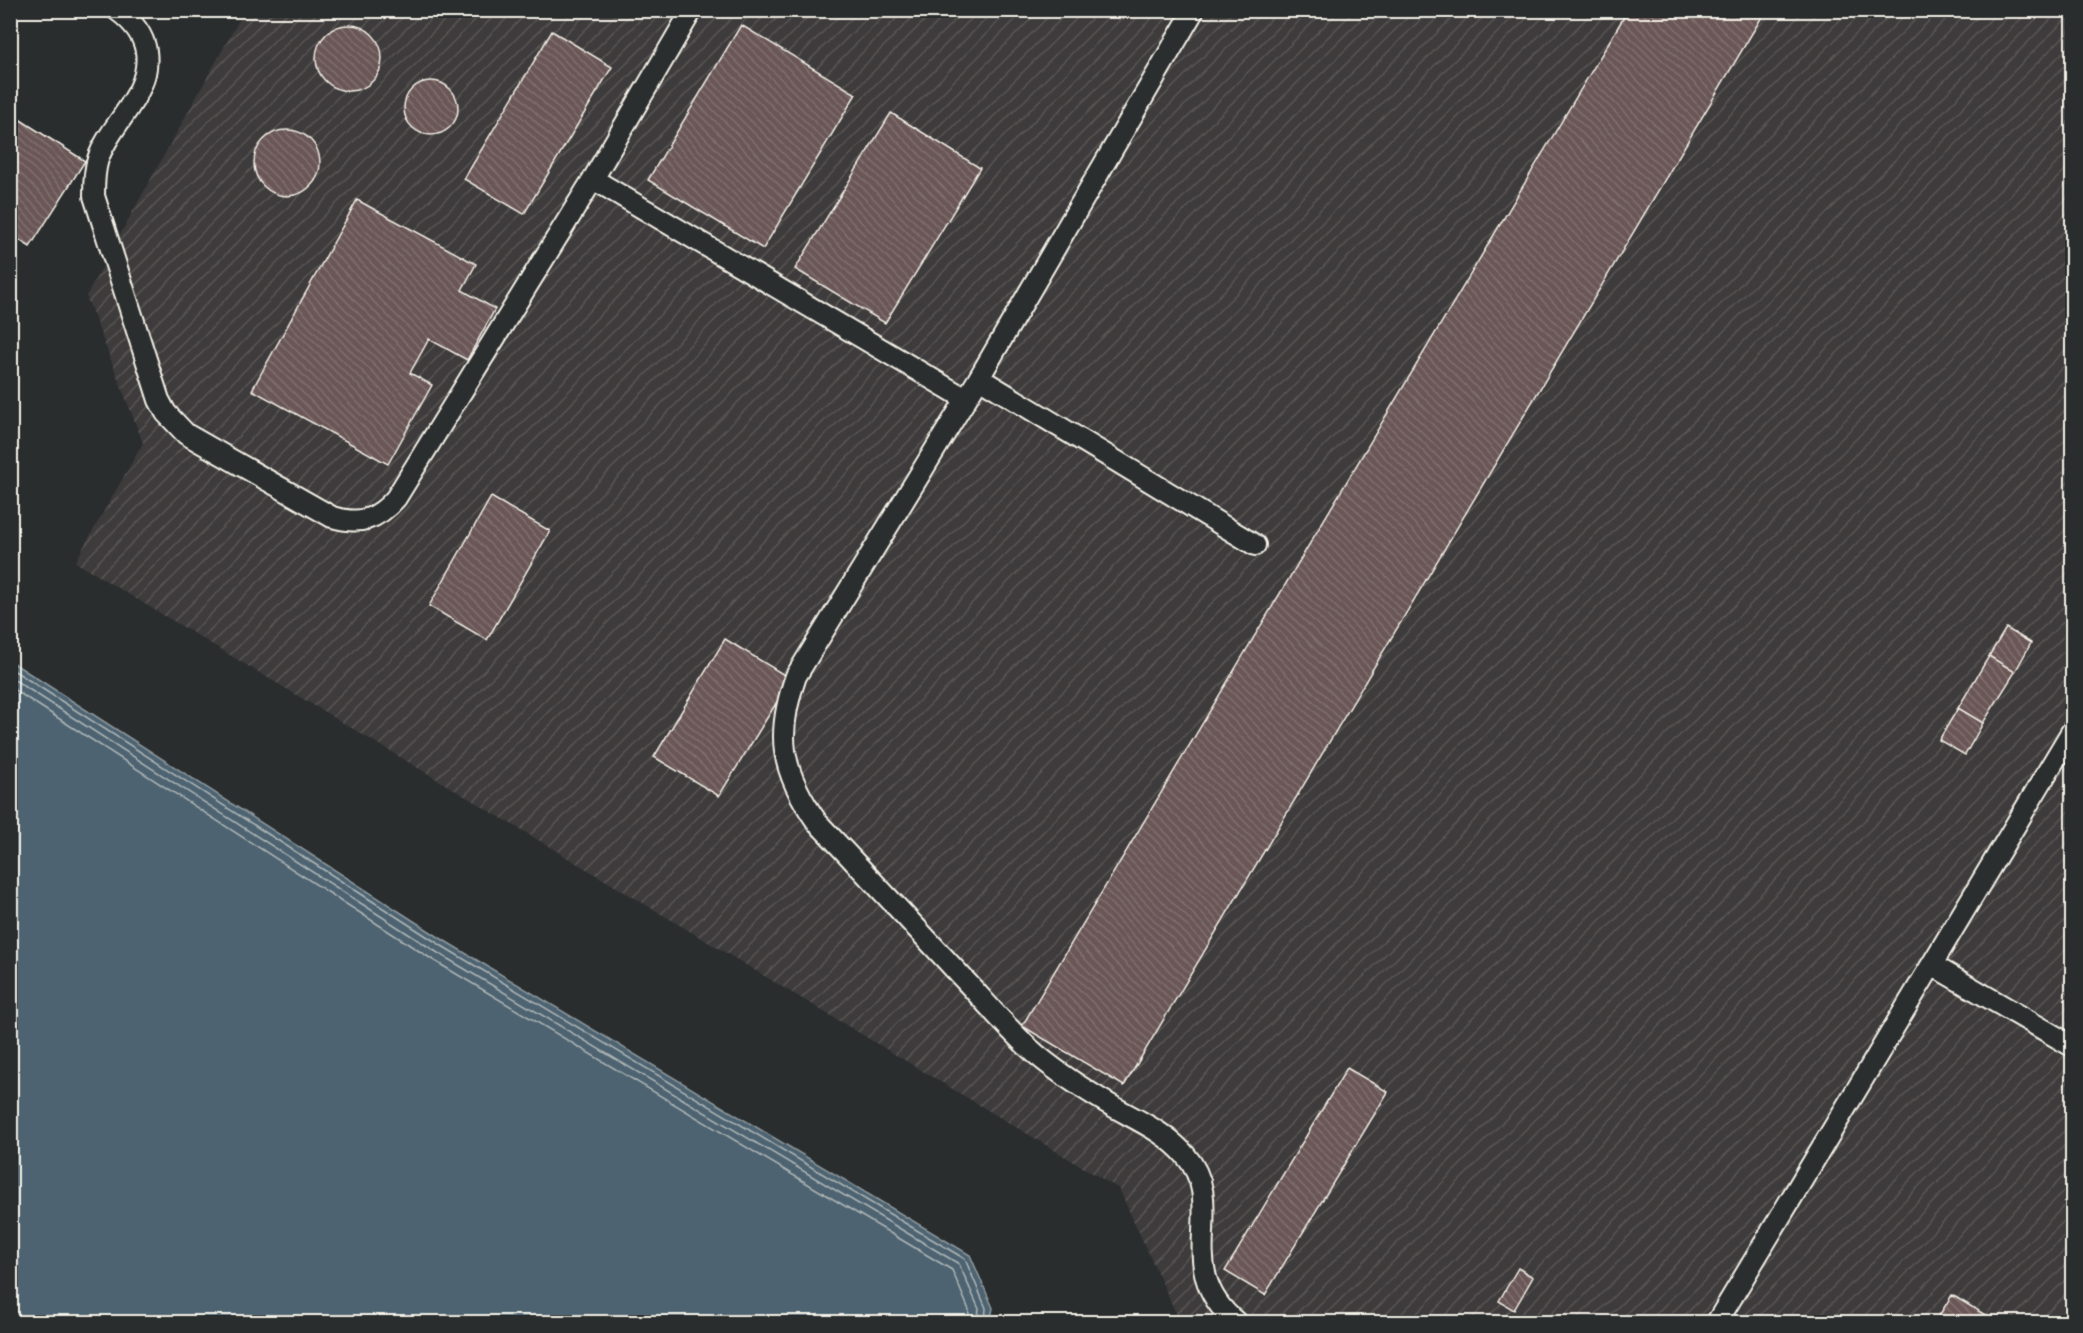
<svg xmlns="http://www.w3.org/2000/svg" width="2083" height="1333" font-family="'Comic Neue',sans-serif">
	<defs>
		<pattern id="industrial-furrows" width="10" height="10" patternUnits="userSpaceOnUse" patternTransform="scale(1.5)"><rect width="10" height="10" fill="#3d3a3a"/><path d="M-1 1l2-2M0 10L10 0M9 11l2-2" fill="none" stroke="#5a5756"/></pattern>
		<pattern id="building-back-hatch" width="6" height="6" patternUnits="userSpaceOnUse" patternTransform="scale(1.5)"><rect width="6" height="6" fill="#6a5757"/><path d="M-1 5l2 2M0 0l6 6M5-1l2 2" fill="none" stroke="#80706f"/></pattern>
	</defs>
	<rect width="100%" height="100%" fill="#2a2d2e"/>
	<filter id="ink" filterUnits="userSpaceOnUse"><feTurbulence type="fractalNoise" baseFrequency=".0167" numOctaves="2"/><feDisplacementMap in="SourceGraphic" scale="12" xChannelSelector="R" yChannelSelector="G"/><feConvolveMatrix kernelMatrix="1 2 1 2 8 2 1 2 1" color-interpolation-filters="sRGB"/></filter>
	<g filter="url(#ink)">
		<!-- industrial -->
		<path fill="url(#industrial-furrows)" d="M244 11H2072V1322H1180L1119 1189 75 562 143 443 86 296Z"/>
		<!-- water -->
		<path fill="#4d6371" stroke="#909ca1" stroke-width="1.5" d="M10 661 445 941 970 1255 993 1308 990 1322H11Z"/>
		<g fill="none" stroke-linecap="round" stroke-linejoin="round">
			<!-- shore -->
			<path stroke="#b1b8b8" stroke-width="1.5" d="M10 668 442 946 965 1259 986 1308 985 1322
				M10 677 438 953 959 1264 979 1309 977 1322
				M10 687 433 960 952 1270 969 1310 968 1322"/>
		</g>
		<!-- building -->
		<path fill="url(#building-back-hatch)" stroke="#f4f1e8" stroke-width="1.5" d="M1628 10H1766L1124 1086 1022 1026Z
			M741 25 856 94 763 249 648 180Z
			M316 58a33 33 0 1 1 66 0a33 33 0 1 1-66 0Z
			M552 31 612 67 524 214 464 179Z
			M404 108a27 27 0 1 1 54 0a27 27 0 1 1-54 0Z
			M891 113 980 168 885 323 795 269Z
			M16 117 85 161 30 247 10 234V126Z
			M254 163a33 33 0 1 1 66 0a33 33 0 1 1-66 0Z
			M357 200 476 264 462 290 495 309 467 360 429 339 410 373 432 385 388 464 252 390Z
			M491 497 550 531 487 640 429 606Z
			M2006 628 2031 643 2015 672 1989 656Z
			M725 639 791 679 719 796 654 757Z
			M1989 656 2015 672 1983 723 1958 708Z
			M1958 708 1983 723 1965 755 1939 740Z
			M1347 1068 1388 1092 1265 1295 1225 1271Z
			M1518 1268 1533 1277 1514 1310 1499 1301Z
			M1952 1295 1997 1322H1935Z"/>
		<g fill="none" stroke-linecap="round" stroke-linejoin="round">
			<defs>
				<path id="lane" d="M117 10C131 20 143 33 146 51 152 95 111 121 98 159 94 171 94 184 94 196L159 400 166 413 186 434 332 517C360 525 377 520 396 498L593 179 692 10
					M1194 10 979 378 796 676C775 735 781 771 817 822 865 873 913 924 960 975 983 999 1005 1026 1029 1048 1052 1069 1080 1087 1107 1103 1134 1119 1165 1131 1186 1156 1229 1206 1171 1268 1236 1322
					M593 179 966 399
					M979 378 1255 545
					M1932 965 2072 1046
					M1717 1322 2072 731"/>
			</defs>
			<!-- lane casing -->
			<use href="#lane" stroke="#f4f1e8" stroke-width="24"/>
			<!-- lane -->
			<use href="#lane" stroke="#2a2d2e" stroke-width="20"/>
		</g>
	</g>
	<!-- margin -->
	<rect width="2083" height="1333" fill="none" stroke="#2a2d2e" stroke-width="36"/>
	<rect x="18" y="18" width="2047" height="1297" fill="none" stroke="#f4f1e8" stroke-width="2" filter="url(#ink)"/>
</svg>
